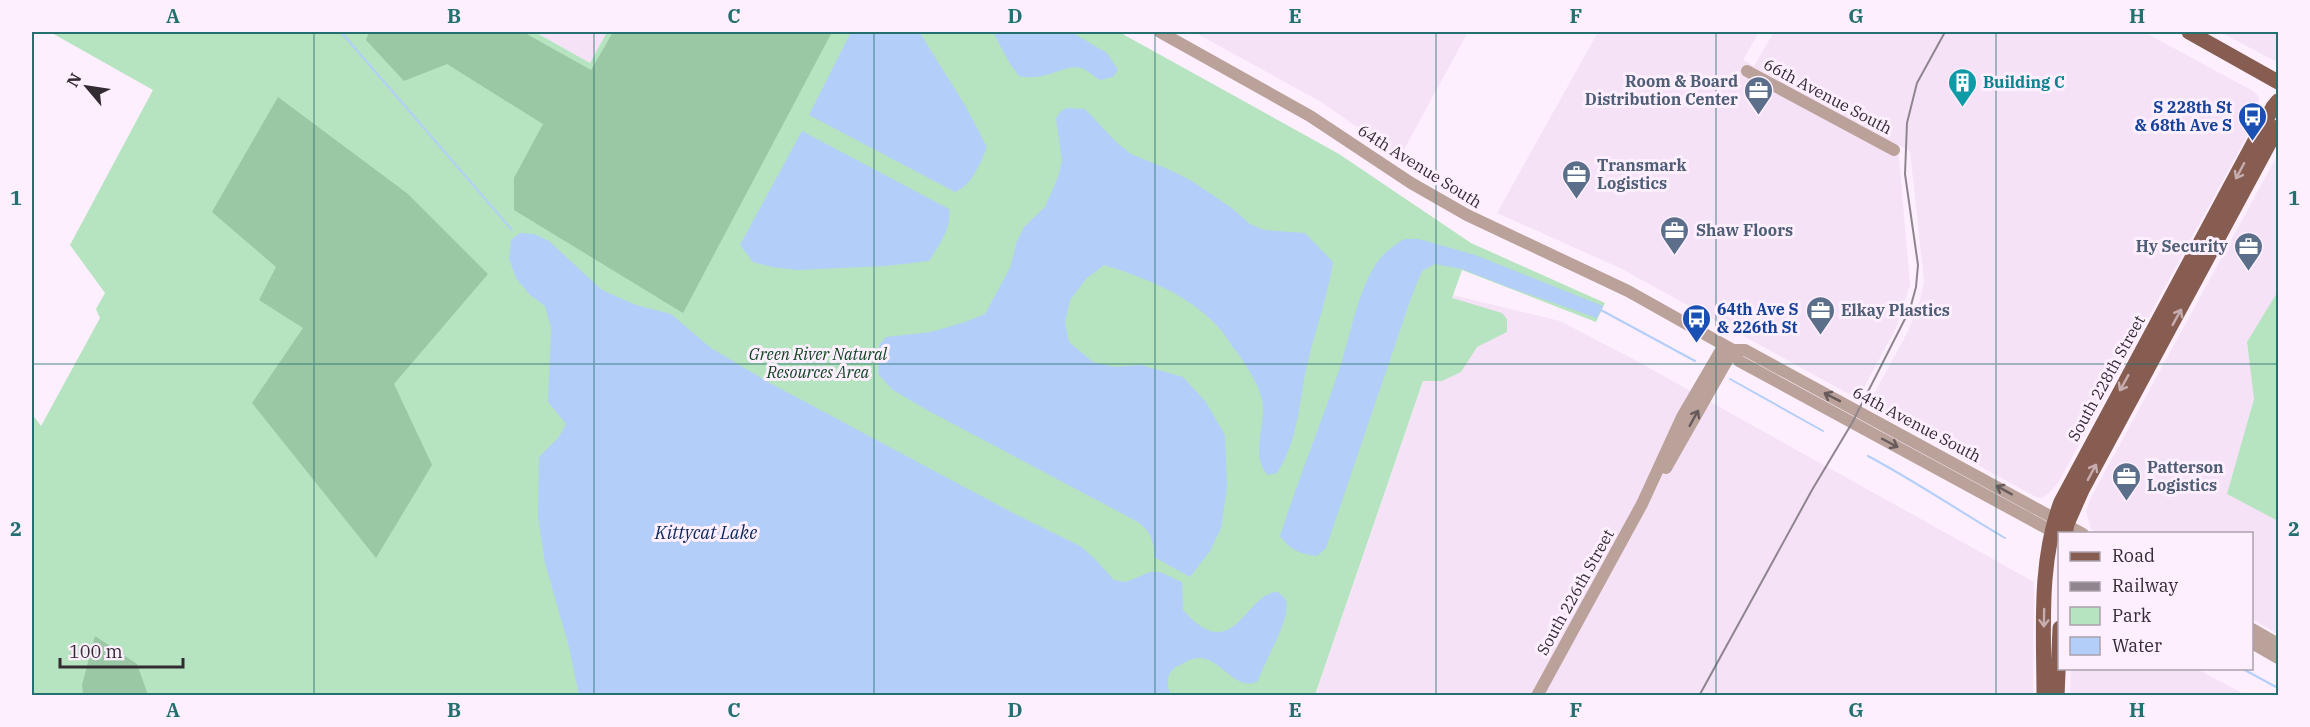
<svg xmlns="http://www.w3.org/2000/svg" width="2310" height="727" font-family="'IBM Plex Serif',serif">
	<rect width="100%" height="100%" fill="#fdeffe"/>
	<!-- built -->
	<path fill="#f6e2f7" d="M535 32H607L590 63Z
		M1194 32H1468L1400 157 1321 102Z
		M1598 32H1759L1743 60 1754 66 1774 32H2144L2253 91 2259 97V106L2245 140 2058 483 2048 494 2042 498 2036 497 1868 405 1908 331 1920 300 1924 281 1910 151 1898 145 1910 285 1897 326 1858 399 1620 268 1497 213Z
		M2220 32H2278V59L2275 61Z
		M2278 154V291L2247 342 2254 398 2228 494 2278 521V634L2252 619V534L2098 533 2091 529 2086 512 2090 499Z
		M1453 295 1560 321 1633 359 2034 582 2033 695 1315 696Z
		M2071 668 2197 669 2246 695H2070Z"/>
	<!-- green -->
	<path fill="#b6e3c0" d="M50 32H535L590 63 607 32H1119L1339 154 1471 243 1605 303 1596 322 1462 270 1452 298 1502 313 1507 319V332L1477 347 1461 372 1442 381H1423L1315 695H32V414L41 426 100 318 96 309 105 293 70 245 153 90Z
		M2278 291V521L2227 494 2254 399 2247 342Z"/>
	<!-- forest -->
	<path fill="#9ac7a4" d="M369 32H523L591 70 613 32H832L683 313 514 210V178L543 124 447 64 404 81 366 40Z
		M278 97 408 194 488 274 394 384 432 465 376 558 252 403 303 328 259 300 276 267 212 212Z
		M95 636 137 664 148 695H83L82 685Z"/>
	<!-- water -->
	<path fill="#b4cefa" d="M851 32 920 33 966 107 987 147C980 164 972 185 955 192L809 115Z
		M993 32H1071L1107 53 1118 70 1113 77 1100 80C1095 77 1089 72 1084 69 1066 61 1047 83 1019 76L1010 64Z
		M1067 108 1085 109 1116 142 1131 154 1170 170 1192 181 1233 209 1250 224 1264 230 1305 233 1333 262C1328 295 1317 325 1309 357 1299 395 1300 439 1277 473L1268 475C1249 457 1267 424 1262 400 1259 385 1247 367 1239 355 1232 347 1227 337 1220 329 1190 295 1146 278 1104 265L1086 279 1070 300 1065 322 1069 342 1093 362 1114 367 1141 365 1183 377 1205 401 1225 435 1227 488 1221 528 1210 551 1190 577 1154 557C1155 542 1150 531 1138 522L927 410 893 390 878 374 879 345 886 337 931 332 965 322 985 314 1010 268 1017 241 1024 227 1045 207 1058 177 1062 160 1056 119 1060 112Z
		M802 131 949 209C952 228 939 245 929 261L885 266 797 270 772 267 753 262 740 245Z
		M520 233 534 234 549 241 602 290 636 305 671 314 711 348 768 382 1013 513 1080 546 1095 559 1114 580 1126 582 1150 572H1160L1182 582 1183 610C1234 669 1246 591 1278 592 1280 594 1283 596 1285 599 1294 615 1263 663 1258 681 1231 695 1217 644 1186 662 1181 665 1173 667 1170 673 1166 680 1168 689 1171 695H579L569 647 545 563 538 517 539 457 559 437 566 424 548 402 551 328 545 306 530 295 516 278 509 259 511 240Z
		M1404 239H1419L1475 255 1603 306 1597 318 1508 287 1462 269 1435 264 1422 271 1411 298 1326 548 1317 556C1300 554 1290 550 1280 536 1298 480 1320 426 1339 371 1350 337 1356 298 1374 267 1382 254 1392 247 1404 239Z"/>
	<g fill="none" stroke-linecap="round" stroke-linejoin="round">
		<!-- stream -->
		<path stroke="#b4cefa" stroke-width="2" d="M341 32 512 230
			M1601 310 1695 361
			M1730 379 1823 431
			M1868 456C1915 481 1959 511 2005 538
			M2241 668 2278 688"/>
		<!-- minor -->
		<path stroke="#baa29a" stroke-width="12" d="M1160 32 1310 116 1411 183 1467 215 1628 291 1733 350H1745L2083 534
			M1747 71 1894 150
			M1733 350 1739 361 2059 535
			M1666 468 1733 350
			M2252 629 2278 644
			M2252 643 2278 658
			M1537 696 1642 504 1682 417 1724 345"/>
		<!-- major -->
		<path stroke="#865d50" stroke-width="15" d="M2189 32 2278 82
			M2065 534 2067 524 2082 490 2278 127
			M2044 696C2044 631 2038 563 2061 502L2273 107 2278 101
			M2057 696 2060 628"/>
		<!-- rail -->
		<path stroke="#8f858f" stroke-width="2" d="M1699 696 1812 490 1852 423 1910 309 1916 287 1918 265 1905 174 1907 123 1917 83 1945 32"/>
	</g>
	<!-- one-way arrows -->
	<defs><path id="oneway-shaft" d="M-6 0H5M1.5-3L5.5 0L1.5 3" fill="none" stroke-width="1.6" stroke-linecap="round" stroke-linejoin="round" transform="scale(1.5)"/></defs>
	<g stroke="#c7adb0">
		<use href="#oneway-shaft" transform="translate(2240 171) rotate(118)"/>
		<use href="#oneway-shaft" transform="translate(2177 317) rotate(-61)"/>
		<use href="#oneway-shaft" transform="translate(2124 383) rotate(119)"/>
		<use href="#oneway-shaft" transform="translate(2092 472) rotate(-62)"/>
		<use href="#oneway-shaft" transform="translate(2044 618) rotate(91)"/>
	</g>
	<g stroke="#685b5c">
		<use href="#oneway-shaft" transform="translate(1832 397) rotate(-153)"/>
		<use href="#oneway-shaft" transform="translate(1694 418) rotate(-61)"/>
		<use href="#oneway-shaft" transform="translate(1890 443) rotate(28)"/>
		<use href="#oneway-shaft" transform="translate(2004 490) rotate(-151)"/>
	</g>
	<!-- grid -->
	<path fill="none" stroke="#246f6f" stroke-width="1.5" stroke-opacity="0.55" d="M314 32V696M594 32V696M874 32V696M1155 32V696M1436 32V696M1716 32V696M1996 32V696M32 364H2278"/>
	<!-- icons -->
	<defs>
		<symbol id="building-pin" viewBox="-11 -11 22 30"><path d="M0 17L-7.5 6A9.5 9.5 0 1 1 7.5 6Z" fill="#0f9aa8" stroke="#fdeffe"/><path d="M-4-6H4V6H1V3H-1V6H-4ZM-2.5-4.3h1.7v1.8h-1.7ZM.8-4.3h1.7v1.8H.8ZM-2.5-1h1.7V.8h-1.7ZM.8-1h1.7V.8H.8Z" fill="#fff"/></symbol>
		<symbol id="office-pin" viewBox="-11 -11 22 30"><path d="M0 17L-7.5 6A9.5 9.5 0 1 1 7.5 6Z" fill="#5c6f8a" stroke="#fdeffe"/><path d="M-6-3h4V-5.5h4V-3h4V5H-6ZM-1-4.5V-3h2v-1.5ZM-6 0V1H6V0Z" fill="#fff"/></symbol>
		<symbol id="bus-pin" viewBox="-11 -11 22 30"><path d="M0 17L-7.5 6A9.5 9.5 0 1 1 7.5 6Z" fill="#1a4fb4" stroke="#fdeffe"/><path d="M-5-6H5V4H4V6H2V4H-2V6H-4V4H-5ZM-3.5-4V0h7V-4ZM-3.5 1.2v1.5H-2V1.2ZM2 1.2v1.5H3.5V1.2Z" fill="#fff"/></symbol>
	</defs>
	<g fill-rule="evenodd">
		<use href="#building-pin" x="1946" y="66" width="33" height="45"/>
		<use href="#office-pin" x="1742" y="74" width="33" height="45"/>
		<use href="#bus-pin" x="2236" y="100" width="33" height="45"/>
		<use href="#office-pin" x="1560" y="158" width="33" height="45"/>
		<use href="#office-pin" x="1658" y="214" width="33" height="45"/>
		<use href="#office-pin" x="2232" y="230" width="33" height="45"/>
		<use href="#office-pin" x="1804" y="294" width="33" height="45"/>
		<use href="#bus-pin" x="1680" y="302" width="33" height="45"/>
		<use href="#office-pin" x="2110" y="460" width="33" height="45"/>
	</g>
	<g text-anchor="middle" stroke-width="6" stroke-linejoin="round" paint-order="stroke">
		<!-- service labels -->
		<g font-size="16" font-weight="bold" fill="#4e5e75" stroke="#fdeffe" text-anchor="start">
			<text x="1738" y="87" text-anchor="end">Room &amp; Board<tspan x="1738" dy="18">Distribution Center</tspan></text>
			<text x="1597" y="171">Transmark<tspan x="1597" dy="18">Logistics</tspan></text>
			<text x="1696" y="236">Shaw Floors</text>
			<text x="2228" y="252" text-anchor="end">Hy Security</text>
			<text x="1841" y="316">Elkay Plastics</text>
			<text x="2147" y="473">Patterson<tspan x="2147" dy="18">Logistics</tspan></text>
		</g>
		<!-- culture labels -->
		<g font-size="16" font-weight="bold" fill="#0d838f" stroke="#fdeffe" text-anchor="start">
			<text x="1983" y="88">Building C</text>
		</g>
		<!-- street labels -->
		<g font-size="16" fill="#322c32" stroke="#fdeffe">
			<text transform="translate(1828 96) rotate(28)" y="6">66th Avenue South</text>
			<text transform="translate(1420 166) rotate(32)" y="6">64th Avenue South</text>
			<text transform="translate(2106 378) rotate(-61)" y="6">South 228th Street</text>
			<text transform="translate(1917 424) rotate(28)" y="6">64th Avenue South</text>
			<text transform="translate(1575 592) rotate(-61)" y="6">South 226th Street</text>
		</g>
		<!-- transit labels -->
		<g font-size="16" font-weight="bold" fill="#164399" stroke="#fdeffe" text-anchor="end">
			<text x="2232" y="113">S 228th St<tspan x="2232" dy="18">&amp; 68th Ave S</tspan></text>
			<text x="1717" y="315" text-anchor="start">64th Ave S<tspan x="1717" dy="18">&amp; 226th St</tspan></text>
		</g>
		<!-- park labels -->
		<g font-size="16" font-style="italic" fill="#104423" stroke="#fdeffe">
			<text x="818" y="360">Green River Natural<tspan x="818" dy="18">Resources Area</tspan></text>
		</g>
		<!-- water labels -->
		<g font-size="18" font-style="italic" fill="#0b285b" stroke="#fdeffe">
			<text x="706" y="539">Kittycat Lake</text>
		</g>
	</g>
	<!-- border -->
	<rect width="2310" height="727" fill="none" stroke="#fdeffe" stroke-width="66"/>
	<!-- legend -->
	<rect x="2058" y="532" width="195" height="138" fill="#fdeffe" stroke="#aca1ac" stroke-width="1.5"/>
	<rect x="2070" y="552" width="30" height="9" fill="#865d50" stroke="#aca1ac" stroke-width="1.5"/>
	<text x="2112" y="562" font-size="18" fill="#322c32">Road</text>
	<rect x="2070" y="582" width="30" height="9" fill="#8f858f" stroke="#aca1ac" stroke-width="1.5"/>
	<text x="2112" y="592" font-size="18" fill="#322c32">Railway</text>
	<rect x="2070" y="607" width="30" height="18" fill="#b6e3c0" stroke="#aca1ac" stroke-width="1.5"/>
	<text x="2112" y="622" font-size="18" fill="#322c32">Park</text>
	<rect x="2070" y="637" width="30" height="18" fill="#b4cefa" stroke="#aca1ac" stroke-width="1.5"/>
	<text x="2112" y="652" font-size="18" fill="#322c32">Water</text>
	<!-- north arrow -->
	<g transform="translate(87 87) rotate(299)" stroke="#fdeffe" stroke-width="4.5" paint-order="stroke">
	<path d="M0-4.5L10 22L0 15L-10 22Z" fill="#322c32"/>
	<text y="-9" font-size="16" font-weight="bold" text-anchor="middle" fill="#322c32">N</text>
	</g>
	<!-- scale -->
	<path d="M60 658v9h123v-9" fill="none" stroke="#322c32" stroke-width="3"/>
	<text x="69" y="658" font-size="18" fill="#322c32" stroke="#fdeffe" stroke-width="4.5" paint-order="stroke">100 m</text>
	<rect x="33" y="33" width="2244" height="661" fill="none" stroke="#246f6f" stroke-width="2"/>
	<g font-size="20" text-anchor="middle" font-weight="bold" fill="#246f6f">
		<text x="173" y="23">A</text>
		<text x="454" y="23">B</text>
		<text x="734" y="23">C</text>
		<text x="1015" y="23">D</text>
		<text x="1295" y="23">E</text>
		<text x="1576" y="23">F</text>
		<text x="1856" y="23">G</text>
		<text x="2137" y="23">H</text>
		<text x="16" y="205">1</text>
		<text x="2294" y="205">1</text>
		<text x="16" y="536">2</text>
		<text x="2294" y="536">2</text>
		<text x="173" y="717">A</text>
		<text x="454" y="717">B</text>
		<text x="734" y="717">C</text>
		<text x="1015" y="717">D</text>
		<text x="1295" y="717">E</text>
		<text x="1576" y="717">F</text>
		<text x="1856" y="717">G</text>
		<text x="2137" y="717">H</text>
	</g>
</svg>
